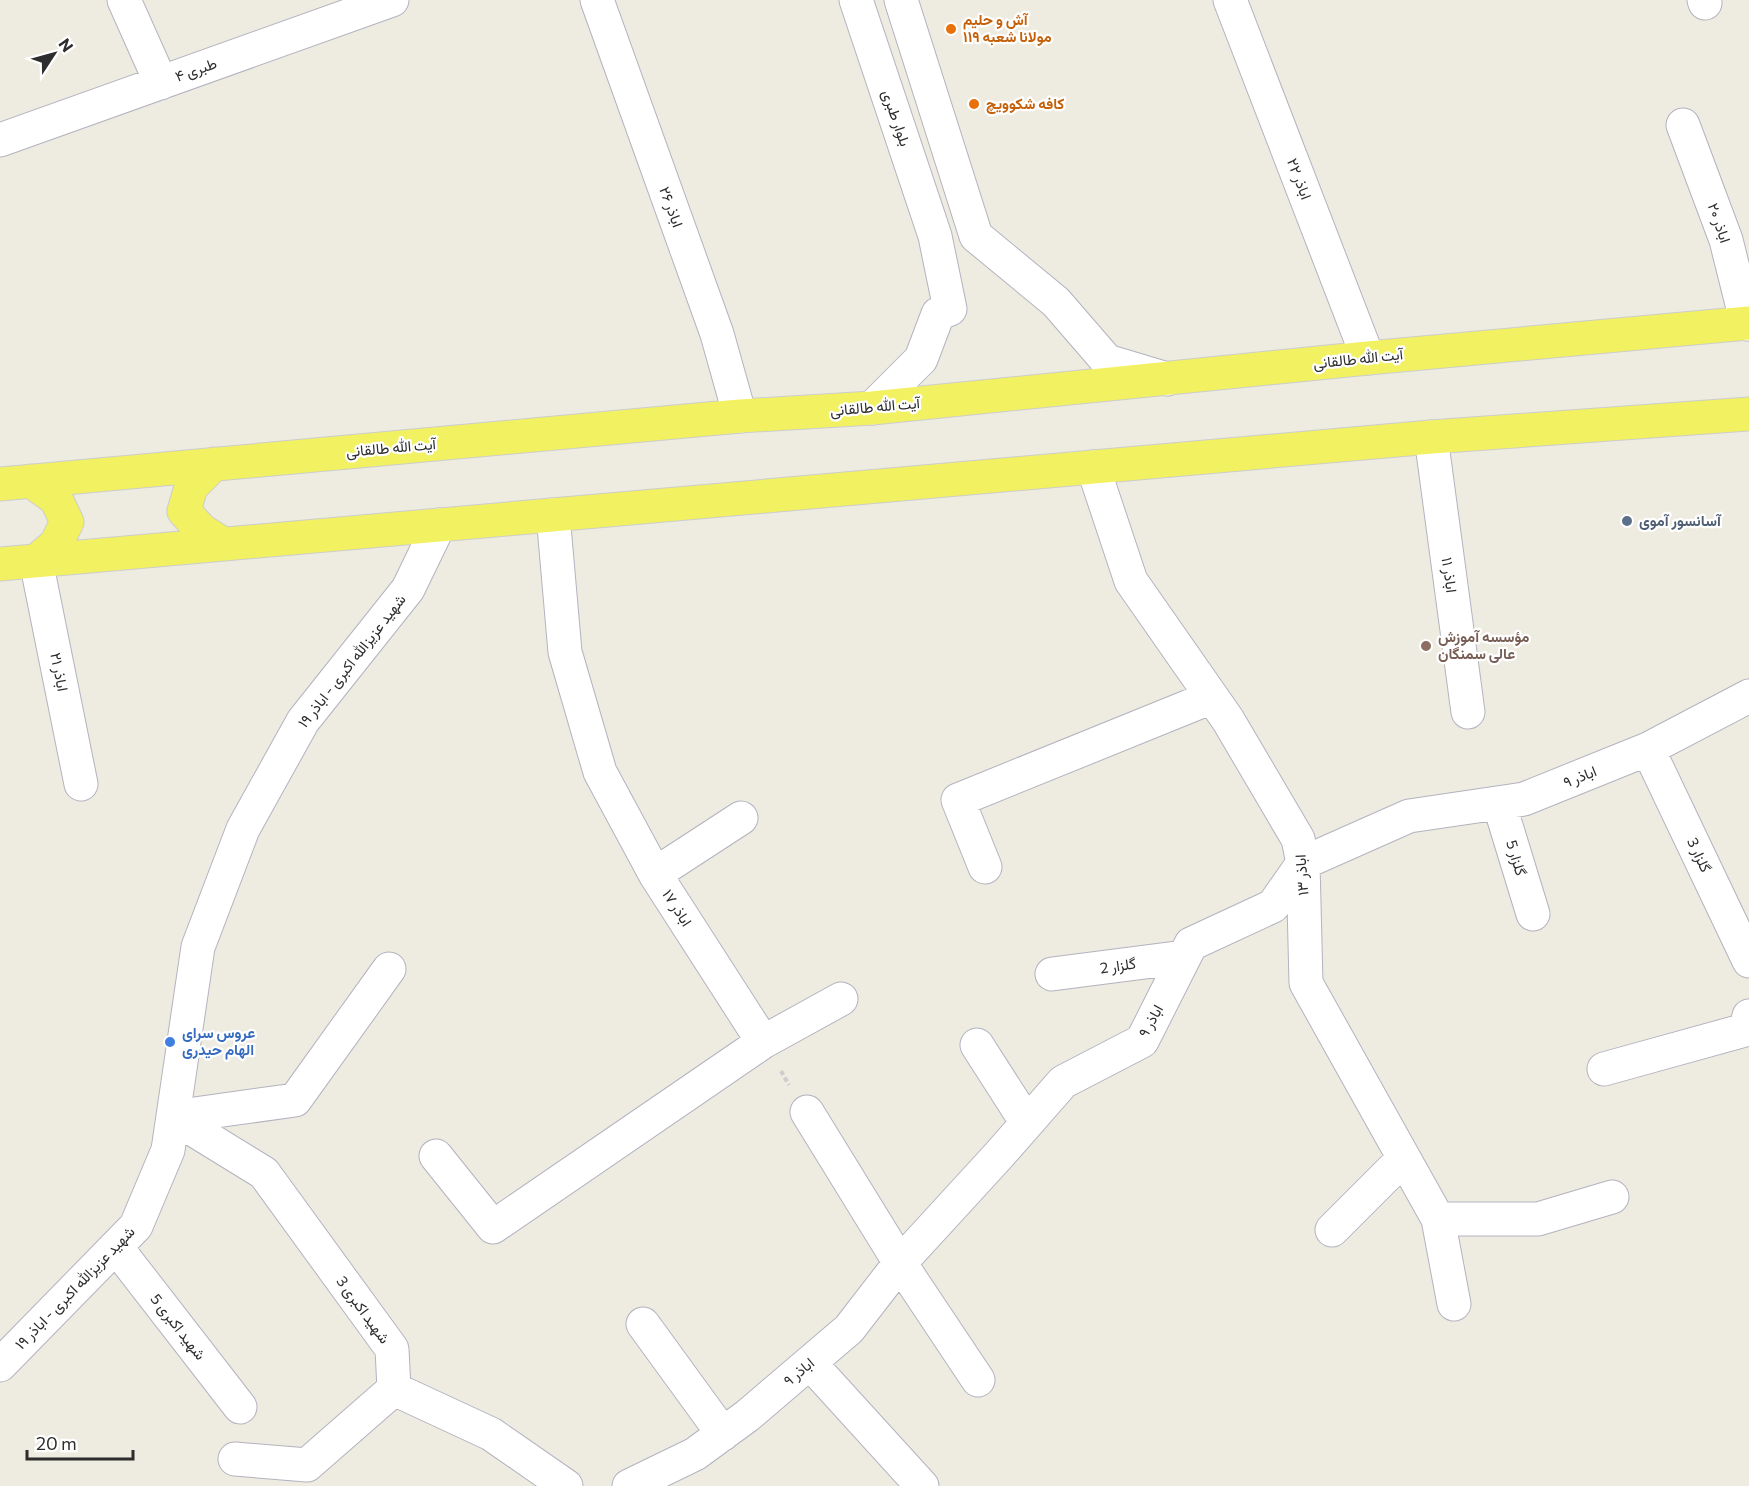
<svg xmlns="http://www.w3.org/2000/svg" width="1749" height="1486" font-family="Commissioner,Vazirmatn,sans-serif">
	<rect width="100%" height="100%" fill="#eeebe0"/>
	<g fill="none" stroke-linecap="round" stroke-linejoin="round">
		<defs>
			<path id="street" d="M124 0 161 83
				M597 0 717 334 740 416
				M1230 0 1368 358
				M1704 0 1705 3
				M1683 125 1726 240 1747 324
				M0 140 392 0
				M1431 437 1468 712
				M1093 467 1131 581 1228 720 1298 839 1303 863 1306 983 1438 1219 1454 1304
				M553 515 565 652 600 772 655 874 763 1042
				M36 561 81 784
				M1648 749 1749 961
				M1499 803 1533 914
				M985 867 958 800 1212 697
				M655 874 741 818
				M1052 974 1184 957
				M977 1045 1027 1123
				M1604 1069 1745 1030 1749 1016
				M807 1112 900 1263 978 1380
				M173 1117 264 1173 392 1349 394 1389 307 1465 235 1459
				M173 1117 295 1100 389 969
				M436 1156 493 1227 763 1042 841 999
				M1438 1219H1538L1612 1197
				M1332 1230 1404 1158
				M116 1247 240 1407
				M643 1324 723 1434
				M810 1363 922 1486
				M0 1365 136 1226 168 1150 198 947 243 829 303 721 408 589 439 525
				M394 1389 491 1434 566 1486
				M629 1486 695 1454 747 1416 849 1329 900 1263 999 1155 1063 1082 1142 1041 1191 944 1273 906 1303 863 1409 816 1524 799 1648 749 1749 696"/>
			<path id="secondary" d="M856 0 935 236 950 309 938 314 921 359 872 408
				M901 0 976 236 1056 302 1107 361 1167 379"/>
			<path id="primary" d="M214 464 191 487 184 511 201 530 223 544
				M31 481 56 499 67 522 56 544 36 561
				M0 484 740 416 872 408 1368 358 1749 323
				M0 564 1431 437 1749 414"/>
		</defs>
		<!-- street casing -->
		<use href="#street" stroke="#b3b3c0" stroke-width="35"/>
		<!-- secondary casing -->
		<use href="#secondary" stroke="#b3b3c0" stroke-width="35"/>
		<!-- primary casing -->
		<use href="#primary" stroke="#cdcdcd" stroke-width="35"/>
		<!-- path -->
		<path stroke="#cdcdcd" stroke-width="4" stroke-dasharray="4.5 3" stroke-linecap="butt" d="M781 1071 789 1085"/>
		<!-- street -->
		<use href="#street" stroke="#fff" stroke-width="33"/>
		<!-- secondary -->
		<use href="#secondary" stroke="#fff" stroke-width="33"/>
		<!-- primary -->
		<use href="#primary" stroke="#f1f161" stroke-width="33"/>
	</g>
	<!-- markers -->
	<g fill="#e8710a" stroke="#fff" stroke-width="2">
		<circle cx="951" cy="29" r="6"/>
		<circle cx="974" cy="104" r="6"/>
	</g>
	<circle fill="#5c6f8a" stroke="#fff" stroke-width="2" cx="1627" cy="521" r="6"/>
	<circle fill="#8d6e63" stroke="#fff" stroke-width="2" cx="1426" cy="646" r="6"/>
	<circle fill="#3f7fe0" stroke="#fff" stroke-width="2" cx="170" cy="1042" r="6"/>
	<g text-anchor="middle" stroke-width="4.5" stroke-linejoin="round" paint-order="stroke">
		<!-- food labels -->
		<g font-size="15" font-weight="bold" fill="#c56008" stroke="#fff" text-anchor="start">
			<text x="963" y="25">آش و حلیم<tspan x="963" dy="17">مولانا شعبه ۱۱۹</tspan></text>
			<text x="986" y="109">کافه شکوویچ</text>
		</g>
		<!-- street labels -->
		<g font-size="15" fill="#2d2d2d" stroke="#fff">
			<text transform="translate(196 70) rotate(-20)" y="5">طبری ۴</text>
			<text transform="translate(896 118) rotate(71)" y="5">بلوار طبری</text>
			<text transform="translate(1299 179) rotate(69)" y="5">اباذر ۲۲</text>
			<text transform="translate(671 207) rotate(70)" y="5">اباذر ۲۶</text>
			<text transform="translate(1719 223) rotate(71)" y="5">اباذر ۲۰</text>
			<text transform="translate(1358 359) rotate(-6)" y="5">آیت الله طالقانی</text>
			<text transform="translate(875 407) rotate(-5)" y="5">آیت الله طالقانی</text>
			<text transform="translate(391 448) rotate(-5)" y="5">آیت الله طالقانی</text>
			<text transform="translate(1449 575) rotate(82)" y="5">اباذر ۱۱</text>
			<text transform="translate(352 661) rotate(-52)" y="5">شهید عزیزالله اکبری - اباذر ۱۹</text>
			<text transform="translate(59 672) rotate(79)" y="5">اباذر ۲۱</text>
			<text transform="translate(1580 777) rotate(-22)" y="5">اباذر ۹</text>
			<text transform="translate(1699 855) rotate(65)" y="5">گلزار 3</text>
			<text transform="translate(1516 858) rotate(73)" y="5">گلزار 5</text>
			<text transform="translate(1302 875) rotate(-94)" y="5">اباذر ۱۳</text>
			<text transform="translate(677 908) rotate(57)" y="5">اباذر ۱۷</text>
			<text transform="translate(1118 966) rotate(-8)" y="5">گلزار 2</text>
			<text transform="translate(1151 1021) rotate(-61)" y="5">اباذر ۹</text>
			<text transform="translate(75 1288) rotate(-46)" y="5">شهید عزیزالله اکبری - اباذر ۱۹</text>
			<text transform="translate(363 1310) rotate(54)" y="5">شهید اکبری 3</text>
			<text transform="translate(178 1327) rotate(52)" y="5">شهید اکبری 5</text>
			<text transform="translate(799 1372) rotate(-40)" y="5">اباذر ۹</text>
		</g>
		<!-- service labels -->
		<g font-size="15" font-weight="bold" fill="#4e5e75" stroke="#fff" text-anchor="start">
			<text x="1639" y="526">آسانسور آموی</text>
		</g>
		<!-- education labels -->
		<g font-size="15" font-weight="bold" fill="#785e54" stroke="#fff" text-anchor="start">
			<text x="1438" y="642">مؤسسه آموزش<tspan x="1438" dy="17">عالی سمنگان</tspan></text>
		</g>
		<!-- shop labels -->
		<g font-size="15" font-weight="bold" fill="#366cbe" stroke="#fff" text-anchor="start">
			<text x="182" y="1038">عروس سرای<tspan x="182" dy="17">الهام حیدری</tspan></text>
		</g>
	</g>
	<!-- north arrow -->
	<g transform="translate(54 54) rotate(54)" stroke="#ffffff" stroke-width="4.5" paint-order="stroke">
	<path d="M0-4.5L10 22L0 15L-10 22Z" fill="#2d2d2d"/>
	<text y="-9" font-size="16" font-weight="bold" text-anchor="middle" fill="#2d2d2d">N</text>
	</g>
	<!-- scale -->
	<path d="M27 1450v9h106v-9" fill="none" stroke="#2d2d2d" stroke-width="3"/>
	<text x="36" y="1450" font-size="18" fill="#2d2d2d" stroke="#ffffff" stroke-width="4.5" paint-order="stroke">20 m</text>
</svg>
